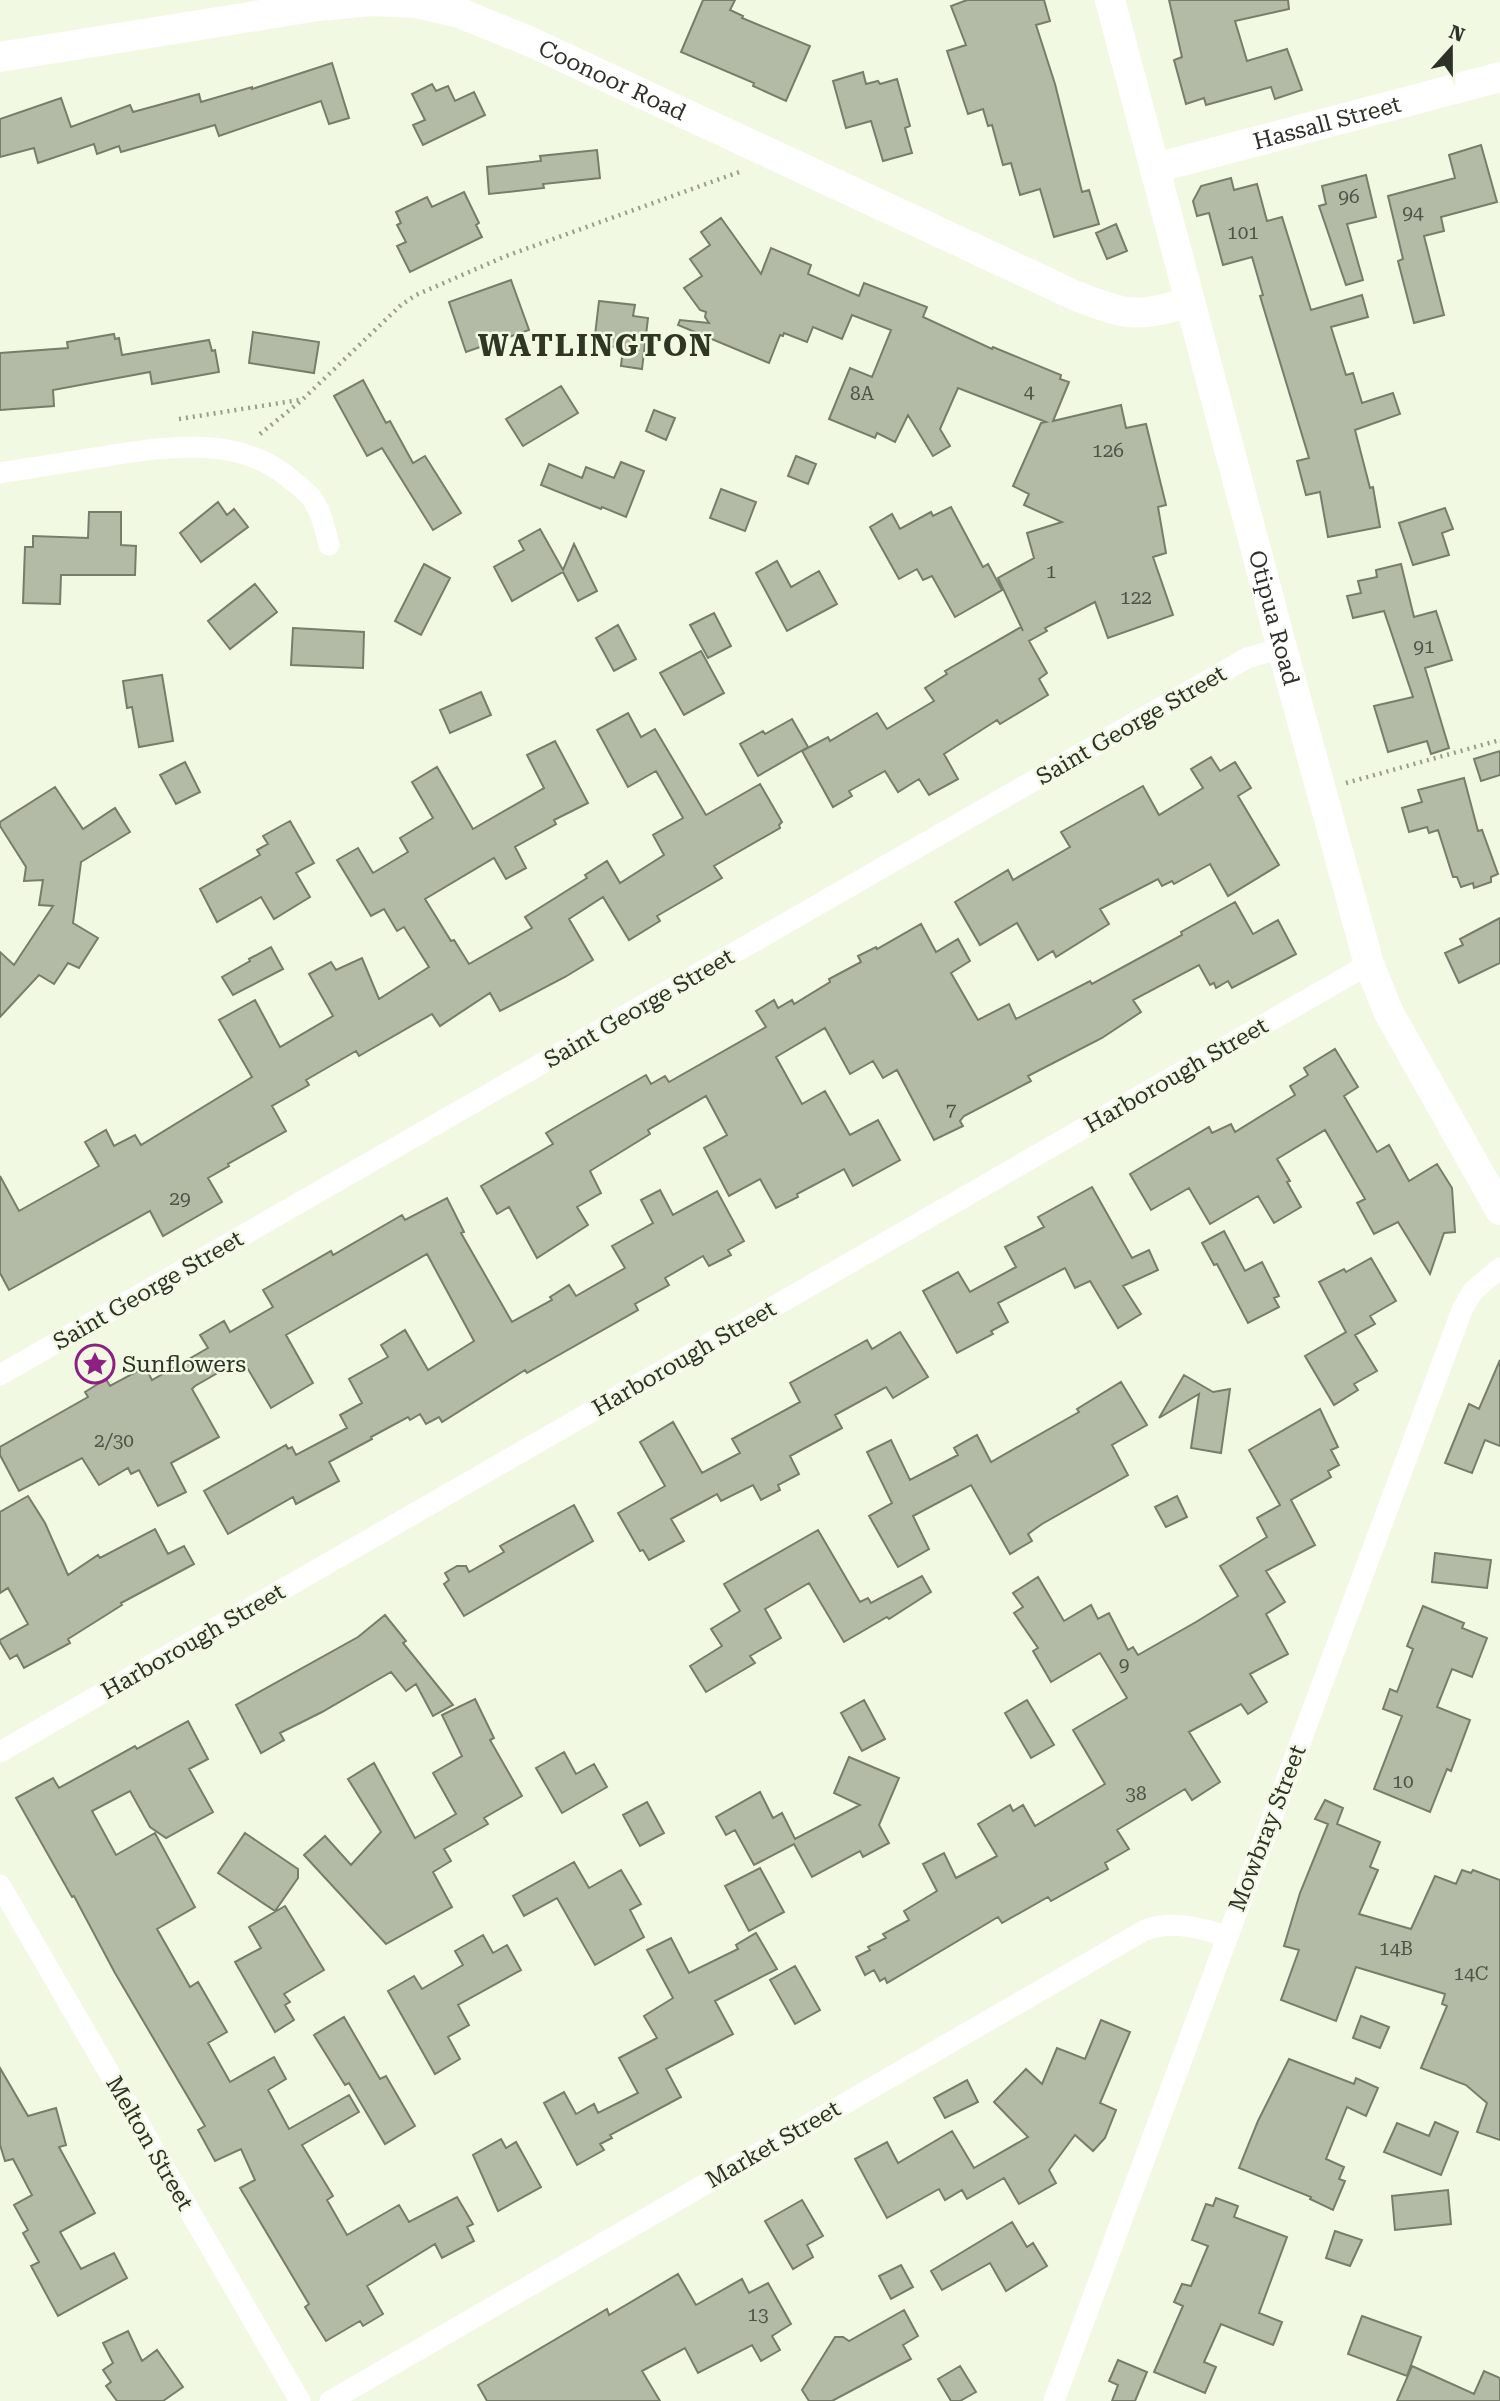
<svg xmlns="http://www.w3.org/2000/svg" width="1500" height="2401" font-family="'Roboto Serif',serif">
	<rect width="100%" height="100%" fill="#f1f9e3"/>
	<!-- building -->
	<path fill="#b3bba6" stroke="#777d6a" stroke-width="2" d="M703 0H735L730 10 743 16 742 18 810 46 786 101 753 86 754 83 681 52Z
		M967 0H1044L1050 21 1036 25 1055 84 1082 192 1089 190 1099 224 1054 237 1040 189 1020 195 1011 163 1003 165 992 125 988 126 983 109 968 114 947 51 966 45 951 6Z
		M1169 0H1288L1289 9 1235 21 1247 61 1287 49 1302 90 1275 99 1271 87 1206 105 1204 98 1186 104 1174 60 1182 57Z
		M332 63 349 118 329 124 321 101 219 136 215 125 121 152 119 146 97 154 94 144 38 163 34 148 0 157V119L61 98 71 127 130 105 133 112 199 94 201 102 252 87V89Z
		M863 72 866 84 878 81 880 84 897 79 910 126 905 128 912 153 883 161 871 121 846 128 833 81Z
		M432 84 436 91 448 86 455 101 474 92 485 115 423 145 413 125 425 120 412 94Z
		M1481 145 1497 202 1441 217 1444 231 1424 236 1444 315 1414 323 1398 261 1403 259 1388 196 1455 178 1449 155Z
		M597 150 600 178 543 184 544 188 489 194 487 167 541 161 540 156Z
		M1366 175 1376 217 1347 224 1363 280 1346 285 1319 206 1326 204 1322 186Z
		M1231 178 1234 190 1257 184 1267 221 1282 217 1311 310 1362 295 1368 317 1331 327 1346 375 1353 373 1362 403 1393 393 1400 414 1355 430 1370 488 1373 487 1380 527 1328 537 1320 492 1306 495 1297 461 1309 458 1260 296 1263 295 1252 257 1223 265 1209 213 1197 216 1193 201 1201 186Z
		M464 192 479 223 476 225 482 237 410 272 397 246 406 242 397 225 401 223 396 212 427 197 432 207Z
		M721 218 761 274 771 248 811 265 808 274 859 296 864 283 927 307 923 317 992 349 993 347 1061 375 1060 379 1069 382 1053 421 1121 405 1126 428 1146 424 1166 505 1158 507 1166 553 1153 557 1173 615 1108 638 1095 602 1045 628 1047 631 1029 641 1047 673 1039 679 1048 695 1000 724 997 720 944 754 958 779 929 795 919 779 898 792 885 771 849 791 852 796 833 807 802 751 828 737 830 741 877 713 887 729 934 701 925 688 947 674 945 671 1021 627 1023 631 998 578 1034 558 1027 533 1062 522 1024 505 1029 494 1013 486 1041 423 1046 422 958 388 940 429 950 446 933 456 908 415 895 442 877 433 875 438 829 419 850 368 872 377 891 330 852 315 842 339 813 327 807 342 784 333 783 336 780 335 769 363 678 325 680 320 709 323 705 317 706 312 700 310 684 288 702 276 690 259 710 245 701 232Z
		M1116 224 1127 251 1107 259 1096 233Z
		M511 280 529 330 466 352 449 302Z
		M599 301 635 305 633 316 648 318 642 369 621 366 623 348 594 344Z
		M253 332 319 342 314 373 249 363Z
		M114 334 115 339 119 338 122 355 209 340 212 351 215 350 219 372 152 384 150 372 53 390 54 406 0 410V353L68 348 67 342Z
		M363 380 386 423 390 421 413 463 425 456 461 513 433 530 382 448 367 456 334 396Z
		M561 386 578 413 523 446 506 419Z
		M654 410 675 418 666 440 646 431Z
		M796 456 816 464 808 484 788 476Z
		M621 462 644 471 626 517 602 507 601 509 541 485 549 464 582 478 586 467 614 478Z
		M721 489 756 502 745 531 710 518Z
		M218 502 227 515 234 509 248 527 201 562 180 533Z
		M951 507 983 567 988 564 1002 590 955 617 932 576 923 580 917 569 899 579 870 527 892 514 900 529 931 512 933 516Z
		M1445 508 1453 529 1442 533 1449 555 1413 565 1399 523Z
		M89 512H121V545L136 546 135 575H61L60 604 23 603 25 547H33V536L88 538Z
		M540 529 563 570 574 544 597 591 578 601 563 572 512 601 494 567 524 550 519 541Z
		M777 561 791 587 819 571 837 604 787 631 756 573Z
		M424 564 450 578 421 635 395 621Z
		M1401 564 1414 617 1436 611 1452 660 1425 668 1449 748 1431 754 1427 741 1388 752 1374 706 1413 697 1384 611 1353 618 1347 596 1361 593 1358 581 1377 577 1376 570Z
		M255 584 277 612 230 649 208 621Z
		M714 613 731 646 708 658 690 625Z
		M618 625 636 659 614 671 596 638Z
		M293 628 364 632 363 668 291 665Z
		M701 651 724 693 684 715 660 673Z
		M162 675 173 741 139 747 132 707 127 708 123 681Z
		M481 692 491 715 450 733 440 710Z
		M628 713 641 737 655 729 706 815 760 784 782 822 779 825 780 828 714 866 722 878 657 916 660 921 629 940 603 897 569 919 593 960 565 977 500 1011 490 993 440 1026 432 1014 359 1056 356 1051 306 1080 309 1085 272 1106 286 1131 228 1164 229 1166 208 1178 222 1202 163 1236 150 1211 9 1290 0 1273V1176L19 1211 99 1166 85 1142 106 1130 114 1146 135 1135 141 1145 252 1077 219 1020 255 1000 280 1047 333 1016 309 974 331 962 336 970 362 958 379 999 429 967 404 927 397 931 384 909 371 916 337 860 358 848 373 873 408 852 400 838 433 818 412 782 437 767 473 829 544 788 527 755 555 741 588 803 554 820 556 824 515 847 526 868 506 879 494 858 425 899 451 941 454 940 469 964 532 928 525 917 587 878 585 875 607 861 620 883 664 855 653 835 683 818 656 771 628 787 597 730Z
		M792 719 808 747 758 776 740 744 763 731 765 734Z
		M1500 751V775L1481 781 1474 759Z
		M1211 757 1220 771 1235 762 1251 788 1238 796 1279 865 1228 896 1210 864 1174 884 1172 881 1162 886 1158 879 1100 909 1109 924 1056 957 1053 951 1038 960 1017 923 980 945 955 902 1008 870 1013 880 1070 847 1061 832 1143 786 1159 815 1203 788 1191 769Z
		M185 762 200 792 176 804 160 775Z
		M1464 778 1478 831 1482 830 1498 874 1491 877V882L1474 888 1473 883 1461 887 1457 877H1453L1438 830 1429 833 1427 827 1409 832 1402 808 1422 802 1418 790Z
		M55 787 83 829 115 808 130 832 81 862 73 923 98 938 79 968 68 963 54 984 39 975 0 1017V952L14 965 53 906 39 905 43 880 24 881 26 867 0 826V822Z
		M290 821 314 863 296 873 310 897 274 919 261 897 217 922 200 889 260 855 257 850 268 844 263 836Z
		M1235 902 1253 934 1278 920 1296 954 1232 988 1228 981 1216 988 1214 983 1210 985 1199 965 1133 1000 1141 1012 1102 1038 1028 1076 1031 1081 964 1116 960 1121 963 1126 934 1140 897 1070 883 1078 873 1061 850 1074 825 1028 776 1057 802 1104 825 1091 850 1135 878 1120 900 1160 853 1186 844 1169 797 1194 798 1197 776 1208 760 1179 729 1196 704 1148 727 1135 706 1096 648 1130 650 1134 590 1171 601 1193 577 1207 588 1225 537 1258 509 1207 497 1214 481 1186 553 1144 546 1133 585 1110 646 1075 651 1084 665 1076 669 1082 766 1027 756 1011 774 1000 778 1008 792 1000 794 1004 830 982 829 979 861 962 858 956 876 947 877 949 921 924 936 952 958 939 970 961 951 973 978 1020 1009 1004 1016 1019 1090 981 1092 984 1182 935 1181 932Z
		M1500 918V963L1459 983 1445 953 1463 945 1460 939Z
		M271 947 283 969 233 995 222 977 250 961 249 959Z
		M1335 1049 1358 1087 1344 1096 1377 1152 1389 1145 1409 1181 1437 1164 1452 1188 1455 1232 1444 1233 1430 1274 1398 1222 1374 1234 1357 1203 1365 1199 1325 1130 1277 1159 1290 1181 1287 1182 1301 1207 1274 1223 1258 1196 1210 1224 1189 1188 1151 1210 1130 1174 1209 1127 1212 1133 1231 1124 1235 1132 1295 1095 1290 1086 1308 1075 1304 1068Z
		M1092 1187 1132 1258 1149 1250 1158 1270 1123 1286 1141 1314 1118 1328 1090 1281 1075 1288 1065 1268 998 1303 1008 1322 991 1331 993 1334 957 1353 923 1291 958 1272 970 1292 1016 1267 1005 1247 1044 1227 1038 1217Z
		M660 1190 673 1215 717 1191 744 1241 728 1250 731 1255 709 1266 703 1256 665 1278 669 1285 635 1304 638 1310 527 1373 525 1370 442 1422 439 1417 426 1424 420 1414 410 1420 408 1417 371 1437 372 1439 329 1462 339 1481 296 1504 293 1497 228 1534 204 1491 286 1445 288 1449 292 1447 296 1455 347 1428 340 1415 362 1403 349 1379 388 1357 381 1345 405 1330 428 1370 474 1341 427 1254 286 1335 313 1383 271 1408 242 1359 195 1386 192 1389 219 1437 171 1463 186 1492 158 1506 139 1470 131 1474 128 1468 99 1485 82 1458 19 1491 0 1455V1447L88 1397 85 1392 106 1379 110 1386 145 1367 152 1380 208 1348 200 1335 224 1321 230 1332 273 1307 263 1290 331 1251 333 1255 402 1215 405 1220 447 1198 464 1232 461 1233 512 1322 552 1300 550 1297 569 1285 576 1296 625 1268 612 1246 653 1223 641 1200Z
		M1224 1231 1245 1271 1262 1262 1279 1296 1274 1298 1279 1307 1248 1323 1217 1264 1214 1265 1202 1243Z
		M1371 1258 1396 1301 1370 1316 1375 1324 1355 1335 1377 1371 1354 1384 1358 1390 1334 1405 1305 1356 1346 1332 1319 1282 1344 1269 1346 1272Z
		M900 1332 928 1377 893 1398 886 1387 835 1415 842 1428 790 1456 799 1474 778 1485 780 1490 761 1500 753 1485 721 1501 717 1494 671 1519 684 1541 649 1560 643 1550 640 1551 618 1513 665 1486 640 1442 673 1422 702 1473 740 1453 732 1439 800 1402 790 1383 867 1340 872 1349Z
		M1500 1360V1446L1485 1440 1472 1473 1445 1463 1469 1404 1479 1409Z
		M1184 1375 1213 1392 1230 1389 1221 1453 1191 1448 1199 1394 1159 1418Z
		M1121 1382 1147 1425 1112 1445 1128 1475 1042 1524 1028 1534 1032 1541 1010 1554 971 1485 913 1516 929 1549 898 1567 869 1516 892 1503 867 1452 891 1440 910 1480 958 1455 954 1448 977 1435 991 1462 1079 1412 1077 1409Z
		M1320 1409 1338 1447 1331 1450 1339 1465 1328 1471 1331 1477 1291 1500 1315 1545 1266 1571 1285 1602 1266 1614 1288 1654 1250 1674 1267 1702 1248 1714 1241 1704 1189 1732 1220 1782 1192 1800 1185 1789 1117 1830 1129 1849 1105 1863 1108 1869 1051 1901 1048 1897 1002 1923 998 1917 887 1983 885 1978 880 1981 874 1970 865 1975 856 1957 870 1950 868 1947 886 1938 883 1934 909 1920 904 1911 937 1891 923 1864 944 1853 956 1878 997 1856 978 1824 1010 1805 1013 1811 1023 1805 1035 1826 1105 1784 1073 1730 1127 1698 1100 1653 1051 1682 1033 1651 1038 1648 1014 1613 1023 1607 1013 1593 1038 1577 1064 1621 1091 1605 1098 1619 1109 1613 1128 1650 1133 1647 1138 1655 1196 1622 1238 1596 1220 1566 1267 1537 1257 1518 1280 1505 1249 1450Z
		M28 1496 45 1523 68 1575 98 1555 100 1558 155 1529 168 1554 184 1546 194 1564 121 1603 122 1605 68 1639 70 1643 24 1668 17 1655 10 1659 0 1642V1640L28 1624 8 1588 0 1593V1512Z
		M1177 1496 1187 1517 1166 1527 1155 1507Z
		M574 1505 593 1541 464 1616 444 1584 449 1580 445 1573 457 1566H466L469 1572 504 1552 500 1546Z
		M818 1530 860 1602 868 1598 871 1603 922 1576 931 1592 889 1619 887 1617 844 1642 809 1583 765 1609 781 1638 750 1656 755 1663 706 1692 690 1666 722 1646 711 1629 740 1611 724 1584Z
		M1435 1553 1491 1560 1487 1588 1432 1582Z
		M1423 1606 1464 1623 1462 1628 1487 1638 1472 1677 1452 1669 1437 1707 1470 1720 1451 1771 1447 1769 1430 1812 1374 1789 1402 1716 1383 1709 1390 1689 1397 1692 1413 1649 1407 1646Z
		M385 1615 406 1641 403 1643 453 1705 433 1716 416 1684 406 1691 391 1672 322 1712 280 1733 284 1740 261 1753 236 1705 358 1637Z
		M475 1699 494 1738 490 1740 522 1796 484 1818 488 1824 444 1849 451 1861 433 1872 452 1907 386 1944 304 1855 325 1836 351 1865 381 1832 348 1779 374 1763 415 1838 456 1814 433 1773 462 1756 442 1715Z
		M864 1700 885 1739 862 1751 841 1713Z
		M1027 1700 1054 1745 1031 1758 1005 1713Z
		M188 1721 208 1759 189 1769 213 1812 166 1838 150 1827 130 1791 92 1811 116 1855 155 1833 195 1907 157 1929 190 1987 198 1982 227 2032 208 2043 230 2082 274 2057 286 2079 268 2090 289 2129 349 2095 359 2112 302 2145 333 2196 327 2200 347 2235 399 2205 409 2222 457 2197 473 2224 467 2227 474 2241 442 2258 435 2244 367 2286 383 2314 363 2326 360 2321 326 2341 305 2307 309 2304 240 2188 255 2180 241 2149 215 2161 198 2130 205 2126 115 1973 74 1896 72 1897 16 1798 53 1778 59 1788 135 1746 137 1749Z
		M564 1752 576 1774 594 1764 607 1787 562 1813 536 1768Z
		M849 1757 899 1778 879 1825 889 1843 863 1857 860 1851 812 1877 794 1844 754 1865 735 1830 726 1835 716 1817 760 1792 773 1818 782 1813 795 1839 860 1805 834 1793Z
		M1325 1800 1343 1808 1337 1824 1380 1842 1370 1867 1378 1870 1359 1914 1411 1929 1435 1876 1456 1884 1462 1870 1471 1873 1473 1870 1500 1880V2140L1477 2132 1487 2103 1466 2085 1421 2068 1447 2006 1442 2004 1445 1994 1356 1967 1336 2021 1281 2000 1299 1950 1284 1946 1300 1893 1328 1824 1315 1819Z
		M647 1802 664 1833 640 1846 623 1815Z
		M245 1833 298 1869V1878L275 1911 218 1873Z
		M574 1862 589 1888 621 1870 641 1904 630 1910 644 1937 595 1965 557 1898 524 1916 513 1896Z
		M760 1868 784 1912 749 1931 725 1886Z
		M285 1906 324 1970 284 1994 290 2002 285 2005 294 2020 275 2032 235 1962 261 1948 249 1927Z
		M756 1933 777 1969 715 2001 733 2034 666 2069 681 2097 610 2135 612 2138 600 2144 604 2150 577 2165 544 2103 564 2092 576 2114 594 2104 598 2113 638 2093 619 2058 657 2038 644 2016 673 1998 647 1950 671 1938 689 1973 738 1949 736 1945Z
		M483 1935 493 1953 507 1945 521 1970 458 2005 469 2025 448 2037 460 2059 435 2074 388 1991 414 1976 422 1989 463 1965 455 1951Z
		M795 1966 820 2010 795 2024 770 1980Z
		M1361 2016 1389 2027 1380 2048 1353 2038Z
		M344 2017 380 2079 386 2076 415 2126 385 2144 349 2083 345 2085 314 2035Z
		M1101 2020 1130 2032 1100 2103 1116 2110 1105 2138 1093 2151 1075 2135 1049 2170 1056 2183 1019 2204 1004 2178 967 2199 962 2190 945 2200 939 2189 887 2218 855 2159 887 2142 898 2163 952 2131 974 2168 1028 2137 994 2102 1026 2069 1042 2084 1057 2048 1085 2059Z
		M1289 2059 1354 2084 1356 2078 1378 2088 1366 2116 1347 2107 1326 2159 1344 2167 1339 2179 1345 2181 1333 2210 1310 2199 1311 2197 1239 2168 1258 2121Z
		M0 2068 28 2116 56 2108 66 2145 59 2147 95 2213 60 2232 81 2269 114 2253 127 2278 58 2316 31 2266 39 2262 23 2233 28 2230 14 2205 32 2195 13 2159 5 2161 0 2145Z
		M967 2080 978 2102 945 2118 934 2098Z
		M1435 2122 1458 2132 1441 2175 1384 2152 1397 2123 1429 2136Z
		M501 2139 506 2148 516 2142 541 2187 498 2211 473 2155Z
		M1448 2190 1451 2224 1395 2230 1392 2196Z
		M1216 2198 1238 2206 1234 2217 1287 2237 1259 2313 1282 2322 1274 2343 1273 2345 1221 2324 1204 2362 1216 2367 1205 2393 1154 2372 1183 2306 1174 2302 1182 2284 1191 2286 1208 2246 1192 2240 1206 2204 1213 2206Z
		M802 2200 823 2236 807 2245 813 2257 793 2269 765 2221Z
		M1012 2222 1027 2247 1033 2243 1047 2266 1006 2291 990 2263 942 2290 931 2271Z
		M1335 2231 1362 2240 1350 2266 1326 2258Z
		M901 2265 913 2287 891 2299 879 2276Z
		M678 2274 696 2305 742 2279 749 2293 768 2283 791 2324 772 2336 780 2350 761 2361 752 2345 698 2373 685 2348 642 2371 660 2401H487L478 2385 607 2309 609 2315Z
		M904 2310 918 2336 903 2345 911 2359 832 2401H809L802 2390 835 2337H843L849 2341Z
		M1362 2316 1421 2337 1407 2376 1348 2354Z
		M128 2331 142 2361 157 2350 183 2387 163 2401H117L106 2386 111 2382 103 2370 113 2363 103 2343Z
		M1118 2360 1147 2372 1135 2401H1112L1118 2385 1109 2381Z
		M960 2366 976 2392 960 2401H951L938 2379Z
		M1412 2366 1474 2394 1484 2371 1500 2378V2401H1397Z"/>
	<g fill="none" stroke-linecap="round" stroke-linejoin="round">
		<!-- path -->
		<path stroke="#989e8e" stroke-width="4.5" stroke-dasharray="2 5" stroke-linecap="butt" d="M179 419 299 400
			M260 434 302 400 401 305 416 295 506 256 742 171
			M1346 783 1500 740"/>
		<!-- street -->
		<path stroke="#fff" stroke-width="21" d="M0 473C33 468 67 462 100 457 165 447 241 433 294 482 300 487 309 493 313 500 322 514 325 529 329 545
			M0 1375 1247 658 1282 648
			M0 1752 1369 964
			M0 1885 300 2401
			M330 2401 1145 1930C1174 1920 1199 1928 1227 1936
			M1054 2401 1462 1310 1473 1291 1500 1268"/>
		<!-- secondary -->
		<g stroke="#fff" stroke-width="30">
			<path id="s1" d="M1110 0 1282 648 1369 964 1389 1013 1500 1210"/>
			<path id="s2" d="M0 57 318 6 373 1 416 3 460 13 531 42 1074 295C1128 316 1135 318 1190 302"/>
			<path id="s3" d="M1155 168 1500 77"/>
		</g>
	</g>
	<!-- icons -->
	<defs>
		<symbol id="sight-ring" viewBox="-11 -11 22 22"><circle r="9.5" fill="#f1f9e3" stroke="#8f2083" stroke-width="1.5"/><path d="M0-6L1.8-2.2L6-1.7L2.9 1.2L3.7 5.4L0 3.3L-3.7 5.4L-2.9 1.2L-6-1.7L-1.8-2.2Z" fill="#8f2083"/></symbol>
	</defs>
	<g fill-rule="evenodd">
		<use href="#sight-ring" x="73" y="1342" width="44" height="44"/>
	</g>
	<g text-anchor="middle" stroke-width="5" stroke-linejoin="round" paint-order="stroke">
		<!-- number labels -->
		<g font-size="19" fill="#4f5448">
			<text x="1349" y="203">96</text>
			<text x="1413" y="219">94</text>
			<text x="1243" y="239">101</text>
			<text x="1029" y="398">4</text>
			<text x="862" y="400">8A</text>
			<text x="1108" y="457">126</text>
			<text x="1051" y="578">1</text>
			<text x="1136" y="604">122</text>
			<text x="1424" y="653">91</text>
			<text x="951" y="1117">7</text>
			<text x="180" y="1205">29</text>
			<text x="114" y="1447">2/30</text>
			<text x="1124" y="1671">9</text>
			<text x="1403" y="1788">10</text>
			<text x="1136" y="1800">38</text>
			<text x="1396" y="1955">14B</text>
			<text x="1471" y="1980">14C</text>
			<text x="758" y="2321">13</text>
		</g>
		<!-- street labels -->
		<g font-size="23" fill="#2e3128" stroke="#f1f9e3">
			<text dy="8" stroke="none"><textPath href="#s2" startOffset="632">Coonoor Road</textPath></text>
			<text dy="8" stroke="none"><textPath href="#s3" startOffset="178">Hassall Street</textPath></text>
			<text dy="8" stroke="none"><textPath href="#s1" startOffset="639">Otipua Road</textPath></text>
			<text transform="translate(1131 725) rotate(-30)" y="8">Saint George Street</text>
			<text transform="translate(639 1008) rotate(-30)" y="8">Saint George Street</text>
			<text transform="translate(1176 1075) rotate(-30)" y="8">Harborough Street</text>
			<text transform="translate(148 1290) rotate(-30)" y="8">Saint George Street</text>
			<text transform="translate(684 1358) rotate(-30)" y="8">Harborough Street</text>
			<text transform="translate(193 1641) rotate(-30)" y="8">Harborough Street</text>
			<text transform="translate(1267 1828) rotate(-69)" y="8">Mowbray Street</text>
			<text transform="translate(150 2143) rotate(60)" y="8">Melton Street</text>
			<text transform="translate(773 2144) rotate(-30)" y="8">Market Street</text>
		</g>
		<!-- poi labels -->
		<g font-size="23" fill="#2e3128" stroke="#f1f9e3" text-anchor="start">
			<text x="122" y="1372">Sunflowers</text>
		</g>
		<!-- district labels -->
		<g font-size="30" font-weight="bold" letter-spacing="2" fill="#303524" stroke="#f1f9e3">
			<text x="596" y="356">WATLINGTON</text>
		</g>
	</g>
	<!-- north arrow -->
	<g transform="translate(1451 49) rotate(21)" stroke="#f1f9e3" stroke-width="5" paint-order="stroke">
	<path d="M0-5L12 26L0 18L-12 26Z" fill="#2e3128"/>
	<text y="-10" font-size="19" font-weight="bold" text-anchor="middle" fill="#2e3128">N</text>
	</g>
</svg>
